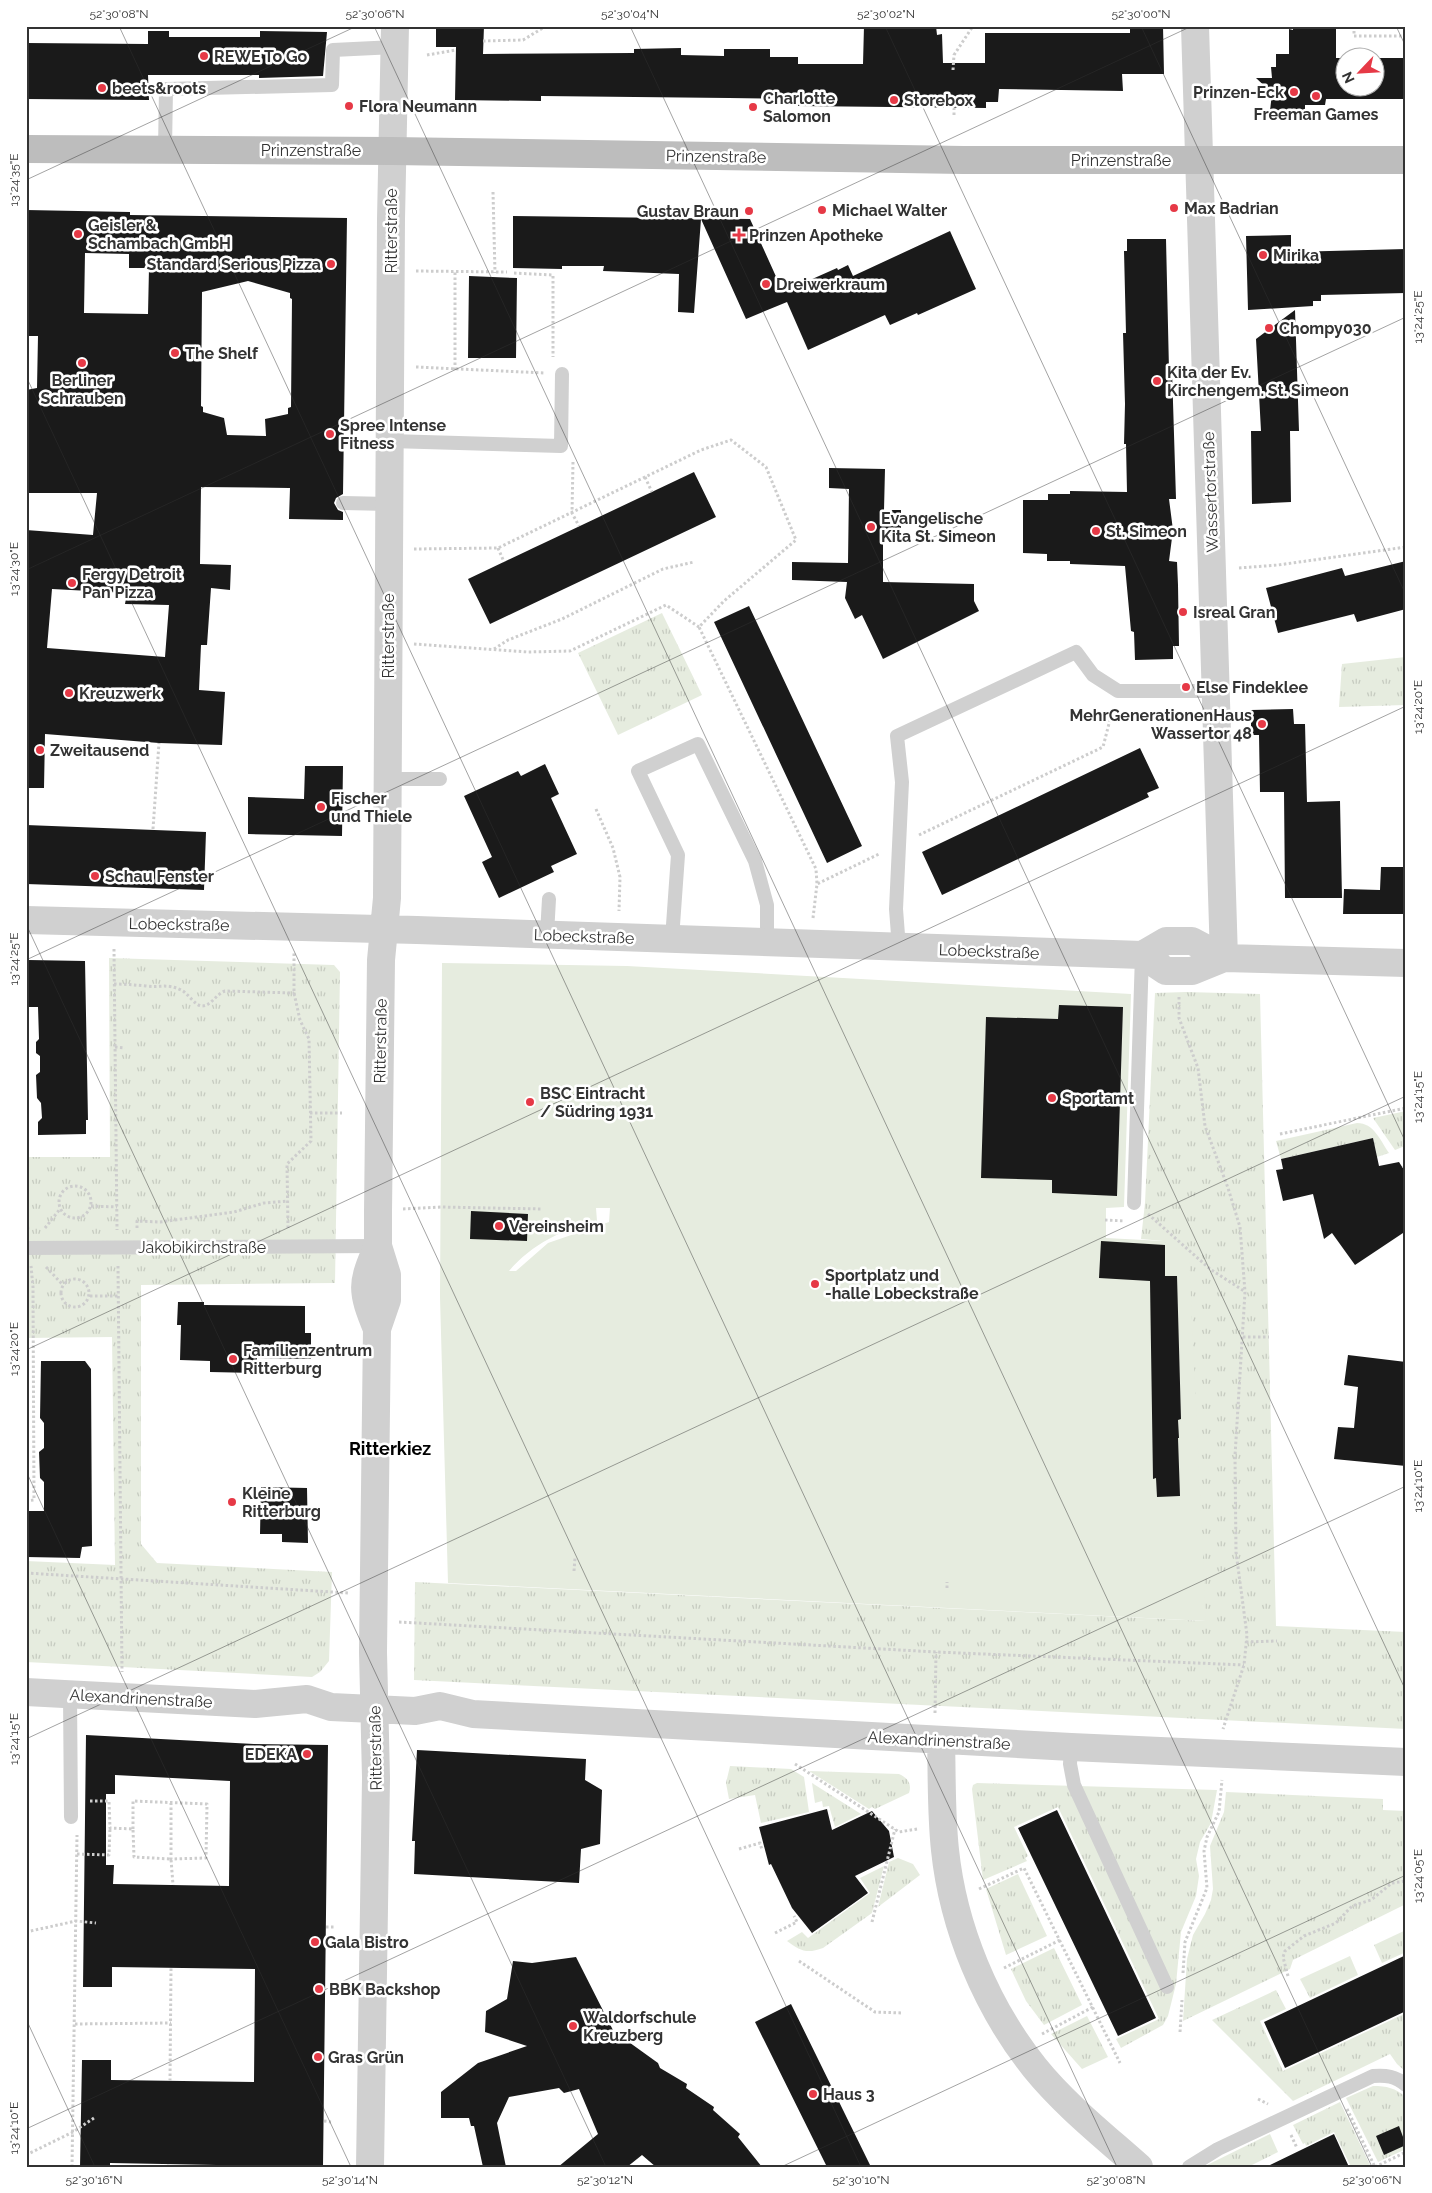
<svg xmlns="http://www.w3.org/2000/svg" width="1432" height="2193" font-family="Raleway,sans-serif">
	<defs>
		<pattern id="grass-tufts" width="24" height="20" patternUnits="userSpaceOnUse" patternTransform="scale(1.25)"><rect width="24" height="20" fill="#e6ecdf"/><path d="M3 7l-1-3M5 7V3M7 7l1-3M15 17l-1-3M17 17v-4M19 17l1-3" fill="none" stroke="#c6cbc0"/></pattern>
	</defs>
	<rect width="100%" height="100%" fill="#fff"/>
	<!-- grass -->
	<path fill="url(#grass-tufts)" d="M662 613 702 695 618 735 578 653Z
		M1406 657 1405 705 1339 707 1342 664Z
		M109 958 334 965 340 972 335 1283 141 1285V1544L157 1563 332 1572 329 1661 320 1672 312 1677 26 1662V1561L115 1565 112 1337 26 1338V1157H110Z
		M1186 992 1260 994 1276 1626 1406 1632V1729L414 1680 415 1582 1205 1621 1163 1241 1141 1239 1145 1203 1155 993Z
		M1406 1111V1149L1405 1146 1395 1150 1373 1118Z
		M1357 1123C1374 1123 1380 1140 1389 1153L1377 1157 1373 1138 1281 1159 1276 1141Z
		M730 1766 791 1769 804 1777 809 1812 761 1823 755 1795 729 1799 726 1783Z
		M809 1771 899 1774C908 1778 912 1784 909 1793L875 1809 872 1807 869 1809Z
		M812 1783 861 1814 835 1827 829 1806 823 1807 822 1801 815 1803Z
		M977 1783 1217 1790 1211 1823 1200 1842 1196 1859 1199 1876 1196 1896 1181 1932 1176 1984 1168 2016 1163 2025 1121 2048 1116 2039 1159 2019 1058 1807 1014 1827 1028 1856 1025 1858 1027 1861 983 1880 972 1789 973 1785Z
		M1226 1792 1383 1799V1810L1406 1811V1904L1293 1960 1290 1969 1183 2021 1187 1959 1193 1935 1205 1914 1211 1900 1213 1889 1210 1846 1224 1812Z
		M898 1858 913 1864 920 1875 878 1907 889 1862Z
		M884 1866 872 1913 823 1948C807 1954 800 1951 787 1941L802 1932 808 1938 870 1893 860 1878Z
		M1018 1874 1047 1936 1006 1955 986 1889Z
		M1406 1930V1952L1382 1963 1374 1945Z
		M1054 1948 1082 2005 1044 2025 1026 2001 1011 1969Z
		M1350 1956 1358 1975 1310 1998 1300 1979Z
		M1276 1990 1286 2009 1260 2021 1283 2071 1406 2013V2072L1397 2064 1390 2054 1293 2101 1212 2020Z
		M1087 2016 1108 2057 1082 2069 1051 2034Z
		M1373 2086C1387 2086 1395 2088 1406 2097V2149L1378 2162 1346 2098Z
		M1340 2102 1371 2167H1351L1334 2132 1306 2146 1305 2143 1303 2144 1293 2125Z
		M1270 2134 1278 2152 1248 2167H1203Z"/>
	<!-- pitch -->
	<path fill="#e6ecdf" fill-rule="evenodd" d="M442 963 627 966 1131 994 1124 1207 1106 1208V1238L1163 1241 1189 1256 1206 1621 448 1583 440 1297ZM596 1208H610L609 1222 548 1243 516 1271H509C532 1244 563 1229 597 1221Z"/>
	<!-- building -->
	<path fill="#1a1a1a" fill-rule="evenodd" d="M436 26H484L483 54 634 53V49L681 48V55L724 56V49H770V57H798V64H863L864 26H936L937 35 942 34 943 63H985V33H1130V26H1163L1164 74H1122L1123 91 999 89 998 102H986V108L798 106V99L729 98 541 96V101L455 100 456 47H436Z
		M1293 26H1336V58H1344V88H1374V58H1406V99H1326L1325 105H1305V111H1270L1272 93 1256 78H1272L1271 67H1276V54H1289V29L1293 30Z
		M148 31H169V37H260V31L327 32 323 76 259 78V75H148L149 100 26 99V43L148 44Z
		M26 210 130 212V215L347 218 343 494 336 498 334 503 338 510 343 512V520L289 519 290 488 201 487 200 564 231 565 230 590 211 588 207 645H201L199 690 225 692 222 745 159 743 45 734 44 788H26V530L93 535 97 493H26V390L37 388 38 336H26ZM85 253 129 254V268H149L148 314 84 313ZM248 281 290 293V298L292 299 291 407 288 408V414L265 419 266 436 227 435 224 418 203 412V407L201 406 202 292ZM52 589 127 593 125 604 169 605 165 657 47 648Z
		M513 216 750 219 783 292 837 268 838 270 848 265 853 276 950 231 976 289 918 315 917 313 890 325 885 315 808 350 787 302 746 319 701 219 694 313 678 312 679 274 603 271 604 266H562V269L513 268Z
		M1291 235V252L1406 249V293L1321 295V301H1313V306L1248 310 1246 236Z
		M1127 239H1166L1169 370H1172L1176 499H1169L1173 530 1169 561 1177 562 1178 585 1179 646H1173V659L1135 660 1134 632 1131 631 1125 566 1070 564V561H1047V554L1023 553V500H1048V494H1070V491L1127 492 1126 444H1124L1125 404 1123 333H1126L1124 251H1127Z
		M469 276 517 278 516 358H468Z
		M1295 310 1299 431H1290L1291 502 1252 504 1251 431H1261L1256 339Z
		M829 468 885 469 884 510H901V541H883V582L974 584V601L979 611 883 659 862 615 855 619 845 598 847 582 792 580V562L848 563 849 489 829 488Z
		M694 472 716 517 490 624 468 579Z
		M1406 561V609L1357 622 1354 614 1278 633 1266 588 1342 568 1345 576Z
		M749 606 862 846 827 863 714 622Z
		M1293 709 1294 724H1305L1307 802 1340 801 1342 898H1285L1284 792H1260L1259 735H1251V710Z
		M1140 748 1159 788 1147 793 1149 797 942 895 922 852Z
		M545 764 559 794 551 798 577 854 551 866 554 872 499 898 482 862 492 857 464 796 518 771 521 776Z
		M305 766H343L342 836 248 834V797L304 799Z
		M26 825 206 832 204 890 26 884Z
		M1381 867H1406V914H1343L1344 889 1380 890Z
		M28 960 85 961 88 1120H86V1134L38 1135V1122L42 1118 41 1103 37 1098 36 1075 40 1072V1056L36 1053V1042L39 1039 38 1007H26Z
		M1059 1005 1123 1007 1117 1196 1052 1193V1180L981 1178 986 1017 1058 1019Z
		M1373 1138 1379 1166 1399 1162 1406 1173V1231L1355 1265 1332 1233 1324 1239 1313 1194 1283 1201 1276 1170 1283 1169 1281 1159Z
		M471 1211 528 1214 527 1241 470 1239Z
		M1101 1241 1165 1245V1276H1177L1181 1419 1178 1420 1179 1438H1178L1180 1496 1157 1497 1156 1478 1153 1479 1150 1281 1099 1278Z
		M178 1302H204V1305L305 1306V1333H311V1359L257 1358 256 1373 210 1372V1361L180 1360 181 1325H177Z
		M1348 1355 1406 1362V1466L1334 1459 1338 1427 1354 1428 1358 1387 1344 1385Z
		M41 1361H85L91 1369 92 1546 82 1547 80 1558 26 1557V1511H44V1482L40 1478 39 1452 44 1448V1423L40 1418Z
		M261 1487 307 1488 308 1543 282 1542V1534H260Z
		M86 1735 254 1744 328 1745 323 2167 110 2163V2167H80L82 2060H111V2080L254 2082 255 1969 112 1967V1987H83ZM115 1775 230 1781 229 1886 113 1884 114 1865H106V1794H115Z
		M417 1750 586 1759 585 1780 602 1790 600 1844 581 1849 579 1883 414 1874 415 1841H412Z
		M827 1809 832 1830 872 1811 889 1831 894 1857 855 1876 868 1893 812 1933 792 1908 771 1864 769 1865 759 1827Z
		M1057 1810 1156 2018 1118 2036 1018 1828Z
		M1406 1955V2011L1285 2068 1264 2022Z
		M576 1957 619 2042 626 2040 658 2063 660 2068 687 2084 686 2088 714 2107 713 2110 740 2134 738 2137 762 2167H656L642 2155 627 2167H558L598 2134 579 2089 564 2093 559 2088 509 2097 497 2123 506 2167H483L474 2126H471L469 2118H441V2092L478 2063 527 2046 485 2032 486 2011 507 1999 513 1961 532 1963Z
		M791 2004 871 2167H827L755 2022Z
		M1399 2126 1406 2145 1384 2155 1376 2136Z
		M1334 2134 1349 2167H1266Z"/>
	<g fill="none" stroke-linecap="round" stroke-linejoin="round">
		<!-- path -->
		<path stroke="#cdcdcd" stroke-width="3" stroke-dasharray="2.5 2.5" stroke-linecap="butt" d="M1354 26V36H1406
			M483 41 523 40 546 26
			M427 55 456 50
			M953 70 954 55 973 26
			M954 115V108
			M493 192 495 273
			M416 271 507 272
			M514 273 553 275V357
			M416 367 545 373
			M455 370V272
			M573 462 572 513 579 526
			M645 477 652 492
			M498 548 504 562
			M414 549 498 548 701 450 731 440 766 467 796 540 724 601 699 627 816 869 817 884
			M1239 568 1278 565 1406 547
			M414 644 528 652 570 651 666 605 699 627
			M494 649 508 640 562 619 663 569 694 562
			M596 809 613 848 620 877 619 911
			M153 829 159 743
			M919 835 1103 747 1113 708
			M813 918 817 884 879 854
			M114 949 117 1230
			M114 984C125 984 135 985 146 986 159 988 167 983 181 990 188 993 195 1006 202 1006 211 1006 216 994 225 991L294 993
			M1179 997V1018L1198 1068 1205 1126 1228 1188 1240 1227 1245 1292 1235 1456 1236 1552 1247 1635 1244 1665 1223 1729
			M115 1047 125 1048
			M310 1113H342
			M1280 1134 1406 1108
			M1403 1168 1406 1166
			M59 1202a16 16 0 1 1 32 0a16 16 0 1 1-32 0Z
			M91 1206 117 1207
			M403 1209 441 1207 542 1209
			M26 1212 28 1230
			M1148 1214 1210 1269 1244 1291
			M1105 1220 1125 1221
			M45 1228 60 1209
			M137 1228V1221L160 1222 234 1212 264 1203 288 1201
			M288 1228 287 1164 311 1141 309 1039 300 1020 294 993V952
			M118 1266 122 1672
			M46 1267 63 1285
			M61 1293a14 14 0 1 1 28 0a14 14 0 1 1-28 0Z
			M90 1296H118
			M1243 1337H1269
			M26 1501 34 1500 33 1287 31 1266
			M574 1571 575 1558
			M26 1573 348 1593
			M947 1588V1582
			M399 1622 936 1652 1244 1665
			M1246 1642 1277 1641
			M935 1713 936 1652
			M795 1764 899 1832 917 1829
			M90 1801H109L110 1828 133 1829 134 1857 171 1859 173 1885
			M133 1829V1801L207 1804 206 1858 171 1859V1803
			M739 1849 760 1843 762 1850
			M77 1854 109 1855 110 1828
			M979 1889 1024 1868 1120 2063
			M872 1922 895 1829
			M326 1927H334
			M26 1932 76 1921 96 1923
			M775 1933 797 1922 794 1916
			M799 1961 875 2012 902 2013
			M1004 1968 1060 1940
			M1183 1973 1185 1942 1207 1888 1204 1851 1207 1837 1219 1812 1222 1780
			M1288 1976 1283 1957 1285 1951 1304 1936 1336 1923 1352 1906 1371 1900 1392 1883 1406 1881
			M75 2024 171 2023
			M1180 2032 1182 2000
			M1042 2034 1093 2007
			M170 2081 171 1968
			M1258 2099 1268 2104
			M1347 2109 1375 2167
			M324 2121 331 2122
			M1291 2135 1297 2148
			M26 2155 73 2132 94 2118
			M72 2167 77 1835
			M168 2167 169 2164
			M1375 2167 1406 2152"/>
		<!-- lane -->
		<path stroke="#d0d0d0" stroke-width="14" d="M165 149 166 89 332 85 333 50 395 47
			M390 441 561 446 562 374
			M343 503 389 504
			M387 779H440
			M547 934 549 899
			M672 939 678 855 638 771 698 744 755 861 767 905V944
			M899 948 896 909 902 782 897 736 1076 652 1093 675 1118 691H1217
			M1134 1203 1142 955
			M26 1248 378 1246
			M70 1695 71 1817
			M1071 1747 1070 1764 1074 1785 1167 1987
			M1189 2167 1218 2149 1373 2076C1386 2075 1395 2076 1406 2085"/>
		<!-- street -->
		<path stroke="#d0d0d0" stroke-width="28" d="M1195 26 1224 958
			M26 920 417 930 1142 955 1166 971H1192L1224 958 1406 963
			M1142 955 1166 941H1192L1224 958
			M377 1329C361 1290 361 1284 378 1246
			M26 1692 255 1704 307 1699 331 1707 415 1711 440 1706 473 1714 1071 1747 1406 1762
			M941 1740C942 1776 941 1813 945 1850 953 1927 986 2007 1035 2068 1065 2105 1103 2135 1139 2167
			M370 2167 376 1778 373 1652 377 1329 387 1300V1275L378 1246V1211L381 960 387 898 391 219 395 26"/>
		<!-- secondary -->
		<path stroke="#bdbdbd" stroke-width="28" d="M26 149 392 151 963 160H1406"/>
	</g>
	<!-- ticks -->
	<path fill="none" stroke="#333" stroke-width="1" stroke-opacity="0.45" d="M119 26 1117 2167M374 26 1372 2167M630 26 1406 1691M885 26 1406 1143M1141 26 1406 595M1396 26 1406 47M26 180 357 26M26 376 861 2167M26 570 1192 26M26 924 606 2167M26 960 1406 317M26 1350 1406 706M26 1471 351 2167M26 1739 1406 1096M26 2019 95 2167M26 2129 1406 1486M781 2167 1406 1875"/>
	<!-- markers -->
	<g fill="#e63946" stroke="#fff" stroke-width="2">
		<circle cx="204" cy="56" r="5"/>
		<circle cx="102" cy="88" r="5"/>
		<circle cx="1294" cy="92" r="5"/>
		<circle cx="1316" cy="96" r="5"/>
		<circle cx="894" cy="100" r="5"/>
		<circle cx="349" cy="106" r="5"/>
		<circle cx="753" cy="107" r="5"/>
		<circle cx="1174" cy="208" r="5"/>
		<circle cx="822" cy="210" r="5"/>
		<circle cx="749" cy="211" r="5"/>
		<circle cx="78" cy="234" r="5"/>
		<path d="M736.5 227.5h5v5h5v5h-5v5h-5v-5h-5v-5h5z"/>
		<circle cx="1263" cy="255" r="5"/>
		<circle cx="331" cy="264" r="5"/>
		<circle cx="766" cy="284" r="5"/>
		<circle cx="1269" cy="328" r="5"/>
		<circle cx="175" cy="353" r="5"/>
		<circle cx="82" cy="363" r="5"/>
		<circle cx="1157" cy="381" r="5"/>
		<circle cx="330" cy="434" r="5"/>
		<circle cx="871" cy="527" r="5"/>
		<circle cx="1096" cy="531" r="5"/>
		<circle cx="72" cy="583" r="5"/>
		<circle cx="1183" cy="612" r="5"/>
		<circle cx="1186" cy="687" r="5"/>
		<circle cx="69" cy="693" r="5"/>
		<circle cx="1262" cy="724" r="5"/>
		<circle cx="40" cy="750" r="5"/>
		<circle cx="321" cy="807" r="5"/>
		<circle cx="95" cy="876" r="5"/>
		<circle cx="1052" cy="1098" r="5"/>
		<circle cx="530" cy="1102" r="5"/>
		<circle cx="499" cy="1226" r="5"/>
		<circle cx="815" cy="1284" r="5"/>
		<circle cx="233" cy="1359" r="5"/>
		<circle cx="232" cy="1502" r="5"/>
		<circle cx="307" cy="1754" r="5"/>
		<circle cx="315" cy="1942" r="5"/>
		<circle cx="319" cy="1989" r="5"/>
		<circle cx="573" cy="2026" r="5"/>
		<circle cx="318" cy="2057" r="5"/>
		<circle cx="813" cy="2094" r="5"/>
	</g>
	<g text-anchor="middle" stroke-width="5" stroke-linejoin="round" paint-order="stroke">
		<!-- poi labels -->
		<g font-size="16" font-weight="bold" fill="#333" stroke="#fff" text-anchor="start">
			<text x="214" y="62">REWE To Go</text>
			<text x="112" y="94">beets&amp;roots</text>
			<text x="1284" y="98" text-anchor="end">Prinzen-Eck</text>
			<text x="763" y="104">Charlotte<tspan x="763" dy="18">Salomon</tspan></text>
			<text x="904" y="106">Storebox</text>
			<text x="359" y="112">Flora Neumann</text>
			<text x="1316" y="120" text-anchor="middle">Freeman Games</text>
			<text x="1184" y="214">Max Badrian</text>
			<text x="832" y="216">Michael Walter</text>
			<text x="739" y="217" text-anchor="end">Gustav Braun</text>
			<text x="88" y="231">Geisler &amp;<tspan x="88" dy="18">Schambach GmbH</tspan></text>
			<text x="749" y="241">Prinzen Apotheke</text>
			<text x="1273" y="261">Mirika</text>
			<text x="321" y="270" text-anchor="end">Standard Serious Pizza</text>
			<text x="776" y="290">Dreiwerkraum</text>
			<text x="1279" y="334">Chompy030</text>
			<text x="185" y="359">The Shelf</text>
			<text x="1167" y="378">Kita der Ev.<tspan x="1167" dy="18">Kirchengem. St. Simeon</tspan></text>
			<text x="82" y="386" text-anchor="middle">Berliner<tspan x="82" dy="18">Schrauben</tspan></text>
			<text x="340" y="431">Spree Intense<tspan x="340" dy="18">Fitness</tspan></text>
			<text x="881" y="524">Evangelische<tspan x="881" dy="18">Kita St. Simeon</tspan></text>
			<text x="1106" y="537">St. Simeon</text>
			<text x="82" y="580">Fergy Detroit<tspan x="82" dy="18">Pan Pizza</tspan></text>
			<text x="1193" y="618">Isreal Gran</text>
			<text x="1196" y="693">Else Findeklee</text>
			<text x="79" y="699">Kreuzwerk</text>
			<text x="1252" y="721" text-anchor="end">MehrGenerationenHaus<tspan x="1252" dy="18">Wassertor 48</tspan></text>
			<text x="50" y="756">Zweitausend</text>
			<text x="331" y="804">Fischer<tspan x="331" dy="18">und Thiele</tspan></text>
			<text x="105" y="882">Schau Fenster</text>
			<text x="540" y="1099">BSC Eintracht<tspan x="540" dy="18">/ Südring 1931</tspan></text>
			<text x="1062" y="1104">Sportamt</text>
			<text x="509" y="1232">Vereinsheim</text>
			<text x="825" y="1281">Sportplatz und<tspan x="825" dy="18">-halle Lobeckstraße</tspan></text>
			<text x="243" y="1356">Familienzentrum<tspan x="243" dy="18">Ritterburg</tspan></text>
			<text x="242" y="1499">Kleine<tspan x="242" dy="18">Ritterburg</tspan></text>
			<text x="297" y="1760" text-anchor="end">EDEKA</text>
			<text x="325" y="1948">Gala Bistro</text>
			<text x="329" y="1995">BBK Backshop</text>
			<text x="583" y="2023">Waldorfschule<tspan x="583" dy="18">Kreuzberg</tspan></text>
			<text x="328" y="2063">Gras Grün</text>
			<text x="823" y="2100">Haus 3</text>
		</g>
		<!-- street labels -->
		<g font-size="16" fill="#333" stroke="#fff">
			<text x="311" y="156">Prinzenstraße</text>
			<text transform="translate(716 156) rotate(1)" y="6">Prinzenstraße</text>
			<text x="1121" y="166">Prinzenstraße</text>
			<text transform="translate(391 231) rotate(-90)" y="6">Ritterstraße</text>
			<text transform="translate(1210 492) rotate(-92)" y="6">Wassertorstraße</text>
			<text transform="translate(388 636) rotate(-90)" y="6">Ritterstraße</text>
			<text transform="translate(179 924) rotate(1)" y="6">Lobeckstraße</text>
			<text transform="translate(584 936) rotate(2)" y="6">Lobeckstraße</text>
			<text transform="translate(989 951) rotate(2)" y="6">Lobeckstraße</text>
			<text transform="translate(380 1041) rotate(-89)" y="6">Ritterstraße</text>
			<text x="202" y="1253">Jakobikirchstraße</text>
			<text transform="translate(141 1698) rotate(3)" y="6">Alexandrinenstraße</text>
			<text transform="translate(939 1740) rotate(3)" y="6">Alexandrinenstraße</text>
			<text transform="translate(375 1748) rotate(-91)" y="6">Ritterstraße</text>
		</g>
		<!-- neighbourhood labels -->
		<g font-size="18" font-weight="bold" fill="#000" stroke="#fff">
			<text x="390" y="1455">Ritterkiez</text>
		</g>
	</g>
	<!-- border -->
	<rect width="1432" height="2193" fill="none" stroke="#ffffff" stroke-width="55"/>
	<!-- north arrow -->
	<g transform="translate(1360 72) rotate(245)"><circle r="24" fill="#ffffff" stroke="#adadad"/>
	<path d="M0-4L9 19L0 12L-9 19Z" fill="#e63946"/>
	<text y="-8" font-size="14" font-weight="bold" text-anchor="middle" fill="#333333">N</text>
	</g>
	<rect x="28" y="28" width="1376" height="2138" fill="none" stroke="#333" stroke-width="2"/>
	<g font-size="12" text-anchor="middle" fill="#333">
		<text x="119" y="18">52°30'08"N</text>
		<text x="375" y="18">52°30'06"N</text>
		<text x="630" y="18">52°30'04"N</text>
		<text x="886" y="18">52°30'02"N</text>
		<text x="1141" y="18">52°30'00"N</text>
		<text transform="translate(14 180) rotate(-90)" y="4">13°24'35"E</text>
		<text transform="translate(1418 317) rotate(-90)" y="4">13°24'25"E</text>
		<text transform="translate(14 569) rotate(-90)" y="4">13°24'30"E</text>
		<text transform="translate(1418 707) rotate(-90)" y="4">13°24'20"E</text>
		<text transform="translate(14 959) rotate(-90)" y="4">13°24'25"E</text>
		<text transform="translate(1418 1097) rotate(-90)" y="4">13°24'15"E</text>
		<text transform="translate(14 1349) rotate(-90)" y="4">13°24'20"E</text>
		<text transform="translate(1418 1486) rotate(-90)" y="4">13°24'10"E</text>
		<text transform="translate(14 1739) rotate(-90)" y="4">13°24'15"E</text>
		<text transform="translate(1418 1876) rotate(-90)" y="4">13°24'05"E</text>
		<text transform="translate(14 2128) rotate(-90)" y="4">13°24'10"E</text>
		<text x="94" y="2184">52°30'16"N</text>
		<text x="350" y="2184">52°30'14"N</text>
		<text x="605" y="2184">52°30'12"N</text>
		<text x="861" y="2184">52°30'10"N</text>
		<text x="1116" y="2184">52°30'08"N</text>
		<text x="1372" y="2184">52°30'06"N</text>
	</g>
</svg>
